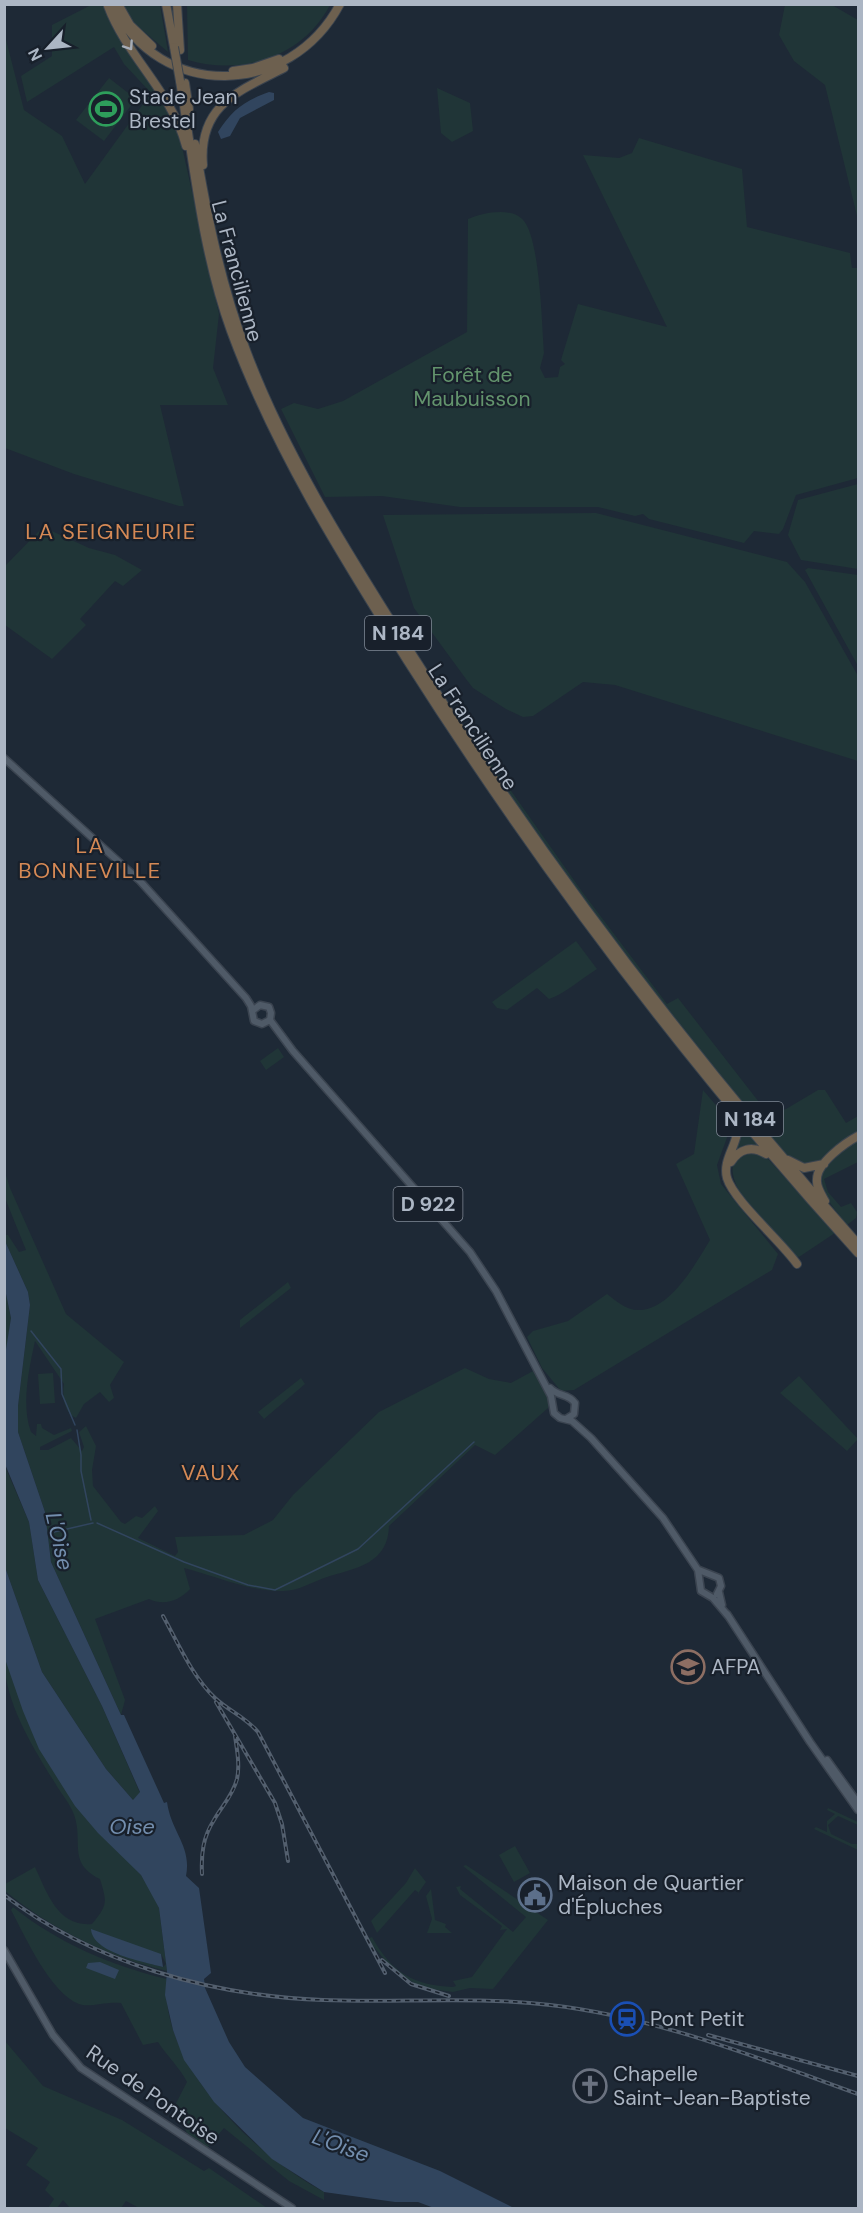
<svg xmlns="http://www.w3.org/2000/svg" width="863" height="2213" font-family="'DM Sans',sans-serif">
	<rect width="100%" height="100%" fill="#1e2936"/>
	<!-- green -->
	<path fill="#203537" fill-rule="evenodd" d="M91 5H104L115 32 159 92 179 133 219 314 213 368 228 405H160L184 506H179L74 474 5 448 4 32 24 110 62 136 85 184 151 93 124 64 114 47 27 102 21 76 52 56V25Z
		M123 5H160L168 52 135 24Z
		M187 5H330C303 57 242 76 188 60Z
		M785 5H832L858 20V220L825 85 794 61 779 35Z
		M109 78 136 99 104 141 76 120Z
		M437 88 470 103 473 131 452 142 441 133Z
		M639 138 742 169 747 227 850 253 852 268H858V478L796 495 783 529 779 534 754 531 744 543 649 519 643 514 635 516 598 507H460L382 496 325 497 281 409 294 403 318 409 343 401 467 332 468 219C482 213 512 206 524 221 540 241 542 325 544 353L540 368 545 378 558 377 560 367 565 364 561 360 578 304 667 327 583 155 619 158 632 153Z
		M858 484V569L801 560 788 535 798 500Z
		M596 513 787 562 805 582 858 676V761L615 685 583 682 533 716 523 717 506 709 473 688 466 679 414 608 383 515Z
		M43 527 89 548 115 555 142 570 123 586 115 581 80 619 86 625 52 659 5 625V566Z
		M808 568 858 575V666L805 570Z
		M469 731 583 893 667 1004 678 998 766 1111 773 1113 786 1109 818 1090H825L846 1123 858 1116V1134C837 1152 813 1180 786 1155L710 1066 614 944 466 733Z
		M576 941 597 969C581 979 566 993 549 999L537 988 507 1010 497 1008 492 1002Z
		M278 1048 284 1057 266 1070 260 1061Z
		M703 1090 732 1124 717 1165 721 1184 778 1254 772 1270 574 1390 561 1391 542 1368 527 1337 533 1331 568 1321 607 1294C616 1301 627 1311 640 1310 671 1309 696 1263 710 1240L676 1164 694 1154Z
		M740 1123 761 1147 734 1155Z
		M858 1139V1162L824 1179 828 1192 841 1207 851 1203 857 1212 856 1218 847 1225C812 1181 807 1172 858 1139Z
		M748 1151 762 1154 768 1159 835 1233 799 1257 792 1254C774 1234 727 1191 733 1164Z
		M4 1169 10 1188 66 1314 124 1362 110 1385 114 1398 109 1402 100 1392 84 1404 76 1418C64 1413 62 1396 64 1384L35 1341C29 1369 21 1405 31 1432L36 1436 37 1424H41L42 1428 54 1435 71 1428 72 1431 40 1447V1450H48L71 1438 82 1451 84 1447 79 1432 86 1426 96 1446 92 1470 93 1486 121 1522 125 1524 136 1516 142 1518 155 1506 158 1511 138 1538 175 1556 178 1552 175 1537 244 1535 273 1520 293 1495 379 1412 465 1368 489 1379 511 1383 533 1371 549 1398 548 1408 495 1455 475 1445 389 1526C388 1564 356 1568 327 1577 314 1581 298 1591 284 1591 251 1592 215 1576 184 1568L190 1589C179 1601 164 1606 149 1599L95 1619 125 1700 121 1715 51 1562 45 1512 18 1432V1406L30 1305 28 1292 5 1241V1235H8L19 1252 26 1250 5 1198Z
		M288 1282 291 1288 240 1328V1320Z
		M5 1289 11 1318 5 1362Z
		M53 1373 55 1403 40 1404 38 1374Z
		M799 1376 858 1439 847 1451 780 1393Z
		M301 1378 305 1384 264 1419 258 1412Z
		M4 1464 29 1522 38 1580 102 1706 140 1793 133 1800 106 1769 42 1672 5 1567Z
		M4 1659 113 1845 141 1875 151 1891 159 1908 167 1971C109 1957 51 1929 5 1891V1884L35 1867C47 1893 58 1927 92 1924 108 1905 107 1902 100 1879 65 1862 86 1839 72 1810 68 1801 60 1792 55 1783 32 1746 5 1703 4 1659ZM114 1953 161 1954 166 1964 163 1967Z
		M828 1808 858 1822V1825L838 1816 828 1825 831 1834 852 1844H858V1850L814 1829 816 1827 827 1832V1821L835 1814 827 1810Z
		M515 1846 530 1873 514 1882 499 1855Z
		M466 1865 548 1920 493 1989 470 1988 453 1992 423 1988 395 1972 367 1939 372 1937C392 1973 413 1985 453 1987L456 1986 453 1981 472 1977 507 1929 500 1930 502 1926 460 1895 456 1887 461 1886 460 1889 513 1932 526 1917 463 1866Z
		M415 1868 426 1882 417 1895 419 1893 415 1890 377 1933 371 1921 406 1883Z
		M431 1889 435 1920 446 1924 445 1927 452 1933H427L432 1919 426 1896Z
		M13 1907C58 1943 112 1966 167 1979 158 2064 255 2155 324 2192V2200L289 2181 224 2128 207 2148 187 2133 174 2107 187 2082C180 2068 167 2056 158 2042L143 2045 121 2003C106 2001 89 2008 79 2004 50 1993 25 1936 11 1910Z
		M5 2041 43 2086 122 2120 204 2171 209 2168 267 2208H139L126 2201 121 2208H70L63 2200 57 2208H48L54 2199 45 2190 50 2182 26 2165 38 2148 5 2128Z"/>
	<!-- water -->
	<path fill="#31455e" d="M269 92 274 93V100L240 118 230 136 221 139 218 132C232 110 244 101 269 92Z
		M5 1241 28 1292 30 1305 18 1406V1432L45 1512 51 1562 121 1715H124L164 1803 167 1802C171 1832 192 1846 186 1876L199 1888 211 1973 204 1979 205 1988 229 2042 245 2067 303 2118 440 2171 514 2208H434L418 2202H395L324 2192 272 2159 214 2102 184 2060 173 2030 165 1995 167 1971 159 1908 141 1875 98 1833 75 1806 39 1749 23 1711 5 1659V1567L42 1672 106 1769 133 1800 140 1792 102 1706 38 1580 29 1522 5 1464 4 1362 11 1318 5 1289Z
		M91 1929 161 1954 163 1967C145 1962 92 1953 91 1929Z
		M100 1962 119 1970 115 1979 86 1968 88 1963Z"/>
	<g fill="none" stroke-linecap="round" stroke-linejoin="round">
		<!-- stream -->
		<path stroke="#31455e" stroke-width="1.5" d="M31 1331 61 1369 62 1394 75 1425
			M77 1430 81 1455V1471L91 1520
			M97 1523 184 1562 248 1585 275 1590 358 1549 474 1442
			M54 1532 93 1523"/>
		<defs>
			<path id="major" d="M4 758 140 881 246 998 251 1006 254 1021 262 1024 270 1020
				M252 1011 260 1005 269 1007 271 1013 270 1020 293 1051 470 1252 496 1291 551 1396 554 1413 560 1418 572 1421 591 1438 663 1518 698 1570 701 1591 713 1598 729 1617
				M550 1388C558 1397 568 1393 575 1403L574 1414 566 1419
				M699 1570 719 1578 721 1586 717 1594
				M719 1592 722 1605
				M727 1614 810 1742 858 1810
				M827 1760 858 1803
				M4 1950 53 2035 81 2068 292 2208"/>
			<path id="highway" d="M112 4C160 102 290 98 340 4
				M118 4 130 25 152 46
				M166 4 174 47
				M177 4 180 50
				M108 6C127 57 172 92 186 146
				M233 71 253 68 279 59
				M180 81C194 165 202 251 231 331 274 448 341 555 407 660 541 871 691 1069 858 1253
				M185 83 189 109
				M195 144C207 216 221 285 247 353 286 456 348 553 406 645 540 858 692 1057 858 1244
				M203 165C198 105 239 91 284 68
				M734 1116C746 1139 721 1155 727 1178 734 1201 781 1241 797 1264
				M788 1160 804 1168 824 1164
				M731 1162C739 1149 752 1145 766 1154
				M825 1201C821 1194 816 1187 817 1179 817 1163 845 1143 858 1136"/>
		</defs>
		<!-- major casing -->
		<use href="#major" stroke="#3b4450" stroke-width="9"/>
		<!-- highway casing -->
		<use href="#highway" stroke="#3a434e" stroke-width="10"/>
		<!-- major -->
		<use href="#major" stroke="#4f5a67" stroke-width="6"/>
		<!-- highway -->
		<use href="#highway" stroke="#6d604f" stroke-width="8"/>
		<defs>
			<path id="rail" d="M163 1616C178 1643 192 1676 215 1698 229 1711 245 1717 258 1732L385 1973
				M216 1702 275 1803 282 1824 288 1861
				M202 1874C201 1854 203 1837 214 1820 222 1806 233 1795 237 1779 240 1765 237 1750 235 1736
				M4 1895C93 1963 212 1996 323 2000 398 2003 475 1996 550 2005 656 2017 758 2058 858 2094
				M382 1960 411 1984 449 1996
				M708 2035 858 2076"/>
		</defs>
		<!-- rail casing -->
		<use href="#rail" stroke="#535f6e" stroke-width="4"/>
		<!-- rail -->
		<use href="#rail" stroke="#18202b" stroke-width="1.5" stroke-dasharray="4.5" stroke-linecap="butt"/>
		<defs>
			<path id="highway-bridge" d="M174 47 180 81"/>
		</defs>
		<!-- highway-bridge casing -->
		<use href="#highway-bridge" stroke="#3a434e" stroke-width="10" stroke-linecap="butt"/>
		<!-- highway-bridge -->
		<use href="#highway-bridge" stroke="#6d604f" stroke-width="8"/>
	</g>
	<!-- one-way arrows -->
	<defs><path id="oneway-chevron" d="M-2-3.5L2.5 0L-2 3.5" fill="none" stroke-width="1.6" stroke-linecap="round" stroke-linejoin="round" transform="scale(1.5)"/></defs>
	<use stroke="#a6adb8" href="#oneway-chevron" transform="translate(129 46) rotate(56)"/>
	<!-- icons -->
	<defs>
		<symbol id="stadium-ring" viewBox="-11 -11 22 22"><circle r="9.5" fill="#18202b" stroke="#2e9e5b" stroke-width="1.5"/><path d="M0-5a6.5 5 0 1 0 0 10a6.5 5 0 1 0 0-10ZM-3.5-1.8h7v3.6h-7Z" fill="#2e9e5b"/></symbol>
		<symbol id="university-ring" viewBox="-11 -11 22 22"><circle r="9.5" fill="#18202b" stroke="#8d6e63" stroke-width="1.5"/><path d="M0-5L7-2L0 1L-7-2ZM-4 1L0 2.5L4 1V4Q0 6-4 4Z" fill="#8d6e63"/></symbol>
		<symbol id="civic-ring" viewBox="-11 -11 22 22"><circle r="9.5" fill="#18202b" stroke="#5c6f8a" stroke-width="1.5"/><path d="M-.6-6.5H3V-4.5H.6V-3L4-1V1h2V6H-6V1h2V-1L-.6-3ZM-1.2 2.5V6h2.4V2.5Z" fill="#5c6f8a"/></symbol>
		<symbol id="station-ring" viewBox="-11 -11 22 22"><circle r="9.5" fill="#18202b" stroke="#1a4fb4" stroke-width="1.5"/><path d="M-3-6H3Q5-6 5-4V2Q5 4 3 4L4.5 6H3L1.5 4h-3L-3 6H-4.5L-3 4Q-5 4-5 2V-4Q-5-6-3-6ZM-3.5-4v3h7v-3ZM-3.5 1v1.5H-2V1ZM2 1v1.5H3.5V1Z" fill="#1a4fb4"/></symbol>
		<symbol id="church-ring" viewBox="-11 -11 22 22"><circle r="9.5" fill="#18202b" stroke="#6b7280" stroke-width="1.5"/><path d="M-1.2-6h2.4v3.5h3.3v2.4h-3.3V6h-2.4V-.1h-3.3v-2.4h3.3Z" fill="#6b7280"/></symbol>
	</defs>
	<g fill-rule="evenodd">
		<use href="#stadium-ring" x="87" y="90" width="38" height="38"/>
		<use href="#university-ring" x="669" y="1648" width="38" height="38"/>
		<use href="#civic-ring" x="516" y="1876" width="38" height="38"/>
		<use href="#station-ring" x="608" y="2000" width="38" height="38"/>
		<use href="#church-ring" x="571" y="2067" width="38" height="38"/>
	</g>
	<g text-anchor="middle" stroke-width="4.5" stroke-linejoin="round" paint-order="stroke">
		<!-- shield labels -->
		<g fill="#18202b" stroke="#808996" stroke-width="1.5">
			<rect x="365" y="616" width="66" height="34" rx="4.5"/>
			<rect x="717" y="1102" width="66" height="34" rx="4.5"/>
			<rect x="393.5" y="1187" width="69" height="34" rx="4.5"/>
		</g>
		<g font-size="20" font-weight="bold" fill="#acb6c4">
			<text x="398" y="640">N 184</text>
			<text x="750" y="1126">N 184</text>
			<text x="428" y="1211">D 922</text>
		</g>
		<!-- poi labels -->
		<g font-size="21" fill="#acb6c4" stroke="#18202b" text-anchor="start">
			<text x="129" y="104">Stade Jean<tspan x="129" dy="24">Brestel</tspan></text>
			<text x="711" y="1674">AFPA</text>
			<text x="558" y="1890">Maison de Quartier<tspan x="558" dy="24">d'Épluches</tspan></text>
			<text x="650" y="2026">Pont Petit</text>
			<text x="613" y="2081">Chapelle<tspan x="613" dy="24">Saint-Jean-Baptiste</tspan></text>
		</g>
		<!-- street labels -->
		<g font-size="21" fill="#acb6c4" stroke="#18202b">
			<text transform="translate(237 271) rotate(75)" y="7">La Francilienne</text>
			<text transform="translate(473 727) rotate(57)" y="7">La Francilienne</text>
			<text transform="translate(153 2095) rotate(35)" y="7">Rue de Pontoise</text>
		</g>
		<!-- park labels -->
		<g font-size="21" fill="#63946d" stroke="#18202b">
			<text x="472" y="382">Forêt de<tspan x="472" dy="24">Maubuisson</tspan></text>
		</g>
		<!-- neighbourhood labels -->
		<g font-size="22" letter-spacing="1.5" fill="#d58955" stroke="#18202b">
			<text x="111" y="539">LA SEIGNEURIE</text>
			<text x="90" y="853">LA<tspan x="90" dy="25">BONNEVILLE</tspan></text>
			<text x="211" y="1480">VAUX</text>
		</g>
		<!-- water labels -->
		<g font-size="22" font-style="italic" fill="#738eae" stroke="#18202b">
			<text transform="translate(60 1541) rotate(77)" y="8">L'Oise</text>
			<text x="132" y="1834">Oise</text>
			<text transform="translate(341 2145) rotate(20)" y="8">L'Oise</text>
		</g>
	</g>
	<!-- border -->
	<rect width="863" height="2213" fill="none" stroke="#acb6c4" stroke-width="12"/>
	<!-- north arrow -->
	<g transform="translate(48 48) rotate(243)" stroke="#18202b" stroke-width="4.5" paint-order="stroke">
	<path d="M0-4.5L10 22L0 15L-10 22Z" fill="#acb6c4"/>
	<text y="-9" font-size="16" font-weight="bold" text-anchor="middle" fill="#acb6c4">N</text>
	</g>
</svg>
